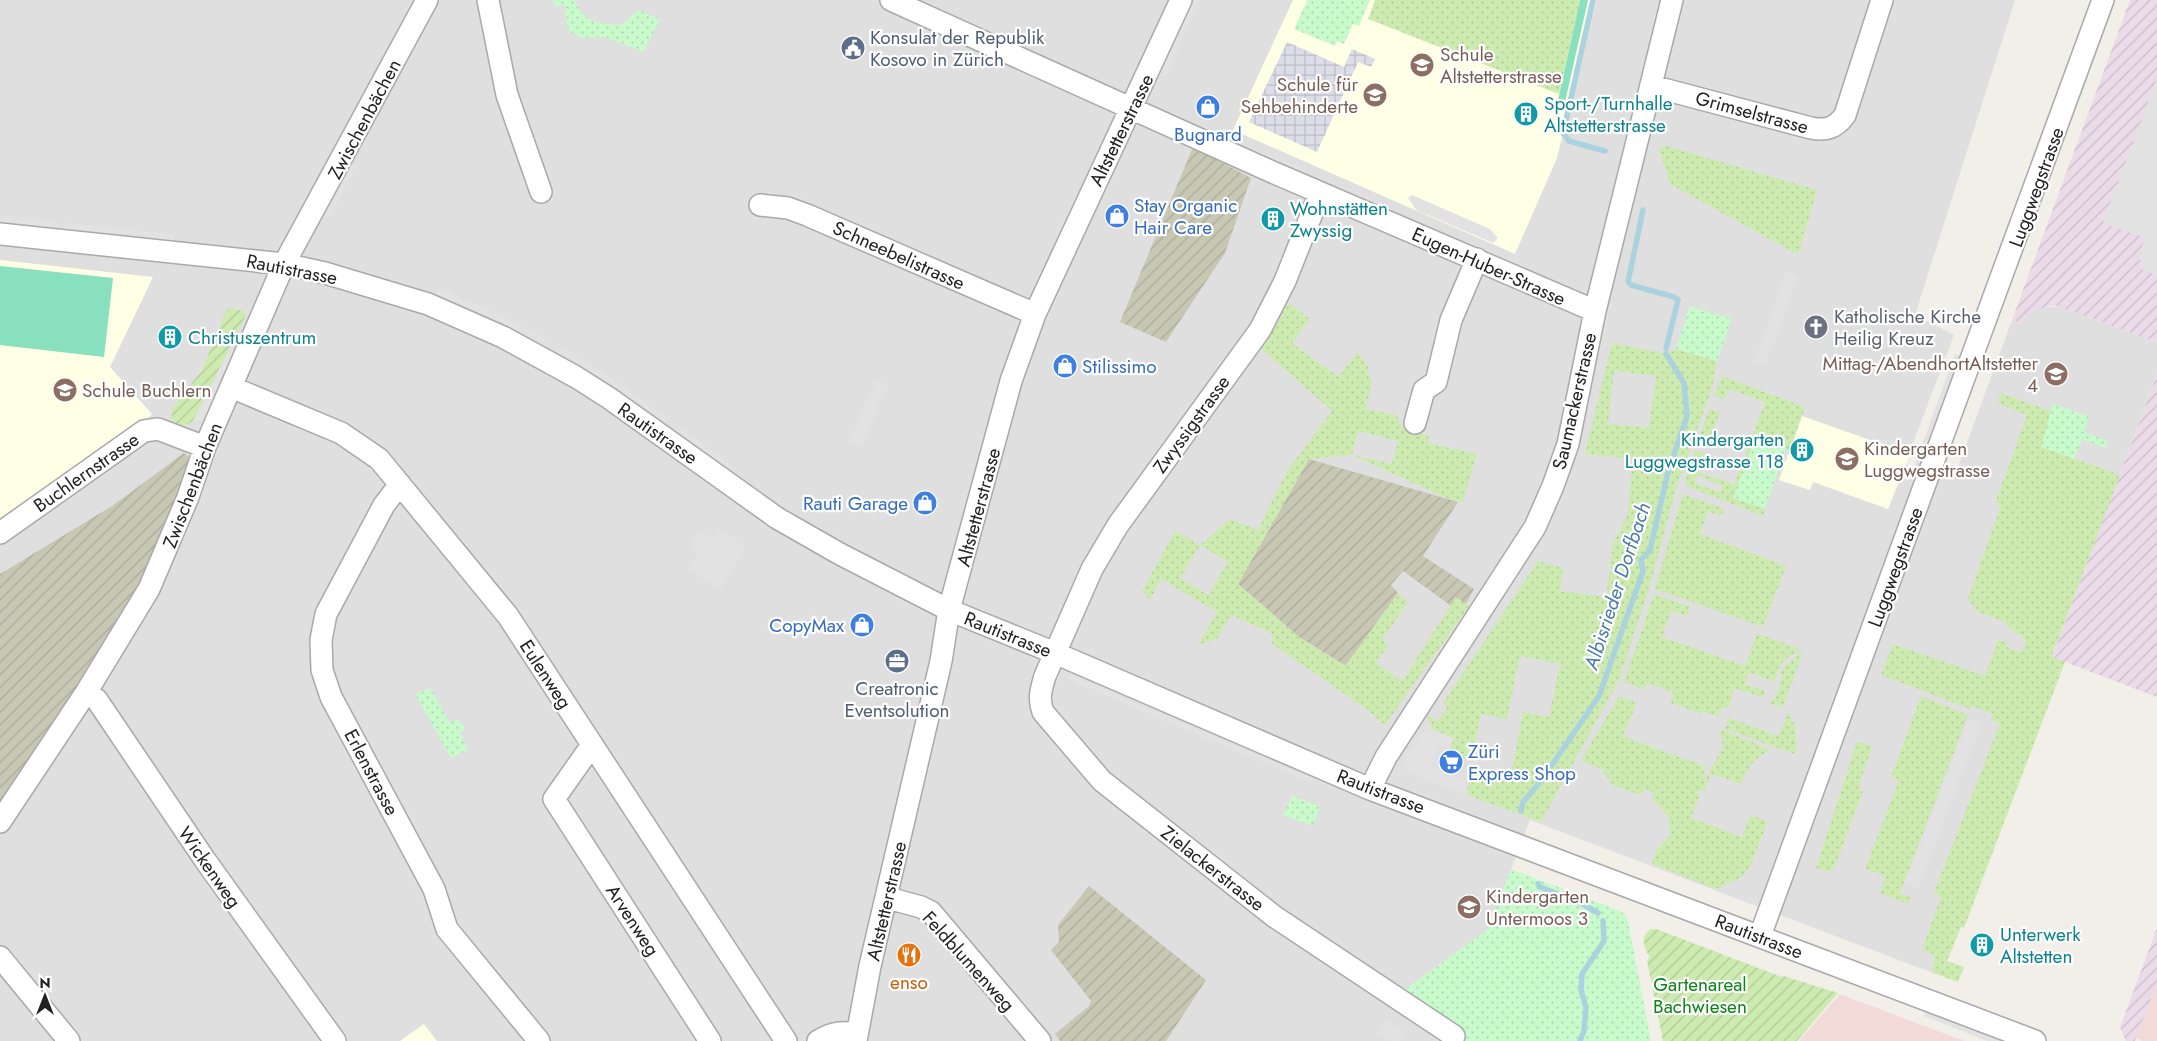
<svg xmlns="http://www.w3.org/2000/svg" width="2157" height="1041" font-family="Jost,sans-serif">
	<defs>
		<pattern id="industrial-furrows" width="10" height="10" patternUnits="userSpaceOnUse" patternTransform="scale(1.25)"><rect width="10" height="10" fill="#ebdbe8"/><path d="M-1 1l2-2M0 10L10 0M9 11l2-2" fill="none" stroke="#c9bcc7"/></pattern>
		<pattern id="construction-furrows" width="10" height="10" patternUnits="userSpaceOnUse" patternTransform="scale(1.25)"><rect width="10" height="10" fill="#c7c7b4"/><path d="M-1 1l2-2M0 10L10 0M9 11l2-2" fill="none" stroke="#abab9a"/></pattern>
		<pattern id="grass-dots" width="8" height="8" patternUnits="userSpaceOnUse" patternTransform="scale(1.25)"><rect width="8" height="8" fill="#cdebb0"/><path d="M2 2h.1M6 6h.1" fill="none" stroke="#b0c997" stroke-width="1.8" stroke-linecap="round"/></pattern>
		<pattern id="park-dots" width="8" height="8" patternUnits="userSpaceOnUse" patternTransform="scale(1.25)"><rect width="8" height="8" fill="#c8facc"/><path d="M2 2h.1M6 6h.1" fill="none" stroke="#acd6af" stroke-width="1.8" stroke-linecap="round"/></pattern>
		<pattern id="garden-furrows" width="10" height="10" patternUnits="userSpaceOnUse" patternTransform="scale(1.25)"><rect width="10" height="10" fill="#cdebb0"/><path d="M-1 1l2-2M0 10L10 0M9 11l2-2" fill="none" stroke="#b0c997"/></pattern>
		<pattern id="plaza-grid" width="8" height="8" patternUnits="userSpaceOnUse" patternTransform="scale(1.25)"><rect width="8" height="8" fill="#dddde8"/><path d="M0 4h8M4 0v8" fill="none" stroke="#bdbdc7"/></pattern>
	</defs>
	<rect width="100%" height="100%" fill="#f2efe9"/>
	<!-- residential -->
	<path fill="#e0dfdf" d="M0 0H2015L1915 315 1954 335 1905 464 1953 481 2012 320 2021 323 2026 315 2040 307H2060L2157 342V374L1933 973 1530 820 1488 929 1399 994 1466 1035 1462 1041H0Z"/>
	<!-- commercial -->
	<path fill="#f2dad9" d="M2157 982V1041H2142L2136 1038Z
		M1840 994 1964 1041H1799Z"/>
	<!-- industrial -->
	<path fill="url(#industrial-furrows)" d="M2130 0H2157V342L2054 305 2034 310 2021 323 2012 320Z
		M2157 374V697L2052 657Z
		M2157 928V982L2135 1041H2126L2120 1027Z"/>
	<!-- education -->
	<path fill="#ffffe5" d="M1293 0H1596L1557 158 1515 254 1233 130Z
		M0 260 153 277 110 367 152 414 139 426 0 527Z
		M1802 416 1910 454 1888 509 1813 482 1810 490 1779 480Z
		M424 1024 437 1041H400Z"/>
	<!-- construction -->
	<path fill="url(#construction-furrows)" d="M1193 147 1251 178 1225 253 1166 342 1120 322Z
		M184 453 193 460 176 510 131 603 0 810V574L112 506Z
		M1309 459 1458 502 1423 556 1474 589 1461 613 1403 571 1391 585 1398 593 1346 666 1299 637 1238 584Z
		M1089 886 1206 980 1166 1041H1060L1055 1034 1089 1006 1091 1001 1051 950 1059 942 1058 925Z"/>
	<!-- grass -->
	<path fill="url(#grass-dots)" fill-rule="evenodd" d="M1375 0H1580L1559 94 1368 19Z
		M1661 146H1667L1817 190 1798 255 1670 184 1660 153Z
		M1289 303 1310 319 1292 343 1339 377 1357 352 1368 366 1367 374 1372 379 1366 409 1396 415 1404 429 1429 436 1428 443 1477 454 1463 502 1449 499 1352 455 1309 459 1238 584 1299 637 1345 666 1398 593 1408 602 1383 638 1388 646 1376 663 1402 681 1456 597 1469 606 1385 725 1366 709 1272 644 1273 634 1231 615 1217 639 1198 645 1217 612 1161 579 1150 600 1142 591 1175 531 1200 545 1230 519 1258 530 1287 471 1332 411 1258 346ZM1358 431 1398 441 1392 464 1352 455ZM1200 545 1228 562 1208 595 1180 578Z
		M1612 343 1666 354 1676 349 1717 361V364L1712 388 1677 486 1649 589 1619 680 1541 822 1469 796 1467 790 1475 768 1511 775 1523 712 1549 717 1560 664 1520 656 1507 719 1481 714 1472 759 1455 755V750L1450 748 1454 738 1432 729 1427 715 1438 721 1447 707 1443 703 1538 561 1563 568 1560 591 1606 597 1613 544 1628 514 1633 459 1585 454ZM1614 371 1656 376 1649 428 1608 424Z
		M1722 376 1805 407 1790 450 1756 437 1733 498 1765 509 1763 516 1686 486V479L1695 450 1705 454 1698 472 1734 484 1765 402 1729 389 1725 399 1714 396ZM1697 475 1723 486 1720 492 1694 483Z
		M2001 393 2051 411 2042 447 2120 475 2052 656 2065 662 1964 928 1961 927 1947 961 1964 967 1958 982 1933 973 1934 955 1922 950 1941 897 1934 893 2000 723 1991 720 1993 714 1972 706 1970 709 1881 675 1893 644 1985 676 1998 640 2007 643 2006 647 2022 653 2026 640 2009 628 2005 622 1976 611 1968 598 2001 505 1995 503 2027 415 2002 405 1998 401Z
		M1709 409 1720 412 1709 441 1699 437Z
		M1683 494 1724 509 1721 516 1708 511 1700 534 1786 566 1763 627 1655 589Z
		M1654 594 1690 607 1687 616 1671 611 1662 637 1745 666 1757 633 1801 650C1783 660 1780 661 1775 682L1749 672 1745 684 1765 691 1763 697 1736 689 1732 692V700L1729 707 1722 708 1718 717 1702 711 1700 716 1698 712 1670 703 1673 692 1647 683 1645 690 1624 682Z
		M1803 652 1783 708 1769 703 1776 697 1781 682V672L1784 666Z
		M1619 696 1637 702 1623 736 1706 767 1703 776 1706 778 1723 747 1720 729 1771 750C1755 757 1747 767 1741 784L1711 774 1705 790 1694 792 1700 794 1691 818 1742 837 1750 815 1768 821 1751 865 1742 877 1716 889 1652 864 1657 850 1670 835 1669 817 1652 799 1654 793 1644 789 1640 795 1609 784 1611 779 1603 775 1604 770 1581 761Z
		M1921 696 1968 715 1900 893 1911 898 1908 904 1880 893 1885 876 1865 869 1899 780 1891 777Z
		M1788 713 1791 714V721L1795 724 1797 752 1795 754 1725 729 1729 718 1779 736Z
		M1857 741 1872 747 1858 788 1863 791 1835 866 1830 872 1816 868Z"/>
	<!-- park -->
	<path fill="url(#park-dots)" d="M553 0H575C582 23 600 23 621 25L638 10 660 19 644 52 604 37 582 38 569 31 565 17 566 5 555 7Z
		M1307 0H1370L1359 26 1353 24 1344 44 1338 41 1335 46 1294 29Z
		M1690 306 1732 319 1717 361 1676 349Z
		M2053 404 2089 417 2084 432 2108 441 2105 448 2082 439 2074 459 2041 447Z
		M1756 437 1786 448 1765 509 1733 498Z
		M430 688 450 723 458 719 465 728 460 733 468 750 451 758 415 694Z
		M1292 796 1320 806 1313 826 1283 815Z
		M1511 869 1618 910 1625 914 1628 921 1651 1041H1462L1465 1035 1399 994 1488 929Z"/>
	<!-- garden -->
	<path fill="url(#garden-furrows)" d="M230 308 244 311 246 315 193 421C186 426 178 426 171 422L172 409 202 370 225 313Z
		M1651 929H1656L1782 977 1784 976 1838 993 1797 1041H1663L1647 961 1650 957C1644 948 1639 936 1651 929Z"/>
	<!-- pitch -->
	<path fill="#88e0be" d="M1580 0H1588L1565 102 1558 100Z
		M0 266 113 278 104 357 0 345Z"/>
	<!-- parking -->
	<path fill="#e2e2e2" d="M426 0H442L410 61 398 62Z
		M1193 0H1200L1166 75 1159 77Z
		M2157 78V220L2155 225 2157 226V275L2140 269 2143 261 2138 259 2145 238 2103 223Z
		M1248 146 1301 168 1298 174 1246 152Z
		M341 166H356L330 217H317Z
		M1338 185 1386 206 1384 212 1336 191Z
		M1412 195 1490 229 1498 238 1493 243 1416 210 1408 198Z
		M0 215 56 222 55 228 0 221Z
		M64 222 175 235 174 241 64 228Z
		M1786 272 1798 276 1765 366 1754 362Z
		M438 288 485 308 547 339 545 344 482 313 435 293Z
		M1607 302 1612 303 1572 464Z
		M563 348 616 381 668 419 665 423 613 385 560 352Z
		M230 349 236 351 217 389 211 386Z
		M1955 354 1960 356 1916 477 1911 475Z
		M876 379 888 385 861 447 849 442Z
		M224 391 210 419 193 421 208 392Z
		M679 426 736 468 733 472 676 430Z
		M719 529 746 547 719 590 689 568 699 551 690 543 701 531 713 539Z
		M1518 568 1522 571 1519 577 1420 723Z
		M1070 674 1191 727 1313 778 1310 782 1188 731 1068 679Z
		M1968 720 1981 724 1918 888 1905 883Z
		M1432 729 1454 738 1450 748 1438 744 1429 766 1469 782 1465 795 1404 771 1406 758 1425 730Z
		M1926 1011 2002 1041H1987L1924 1016Z
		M1386 1019 1405 1032 1399 1041H1390L1377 1032Z"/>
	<!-- plaza -->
	<path fill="url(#plaza-grid)" d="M1287 42 1344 67 1352 49 1375 59 1371 67 1358 62 1317 152 1249 122Z"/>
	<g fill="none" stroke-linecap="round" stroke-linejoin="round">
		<!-- stream -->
		<path stroke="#aad3df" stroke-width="5.5" d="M1593 0 1563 133 1569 141 1605 151
			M1643 210 1628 282 1631 285 1674 297 1678 300 1666 349
			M1521 811 1523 802 1541 781 1599 696 1643 571 1641 560 1650 550 1668 472 1687 416 1684 383 1666 354
			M1538 884 1540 887 1577 901 1598 913
			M1580 1041 1584 1031 1586 1007 1581 990 1582 974 1604 941 1603 921"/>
		<defs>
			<path id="minor" d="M488 0 507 95 541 192
				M891 0 1270 171 1595 311
				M1652 86 1811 128C1826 131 1836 128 1845 115L1882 0
				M1320 193 1285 281 1260 330 1118 525 1092 569 1045 676C1041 690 1038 698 1043 712L1102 781 1275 917 1454 1036
				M760 205 788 208 807 215 1035 314
				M0 234 284 264 325 273 428 304 503 337 576 377 609 398 777 518 840 554 949 610 1055 653 1370 789 2035 1041
				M231 387 341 433 379 459 508 616 786 1041
				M1415 423 1424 390 1436 382 1451 320 1477 259
				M400 484 384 505 326 614 321 640 322 670 331 697 434 889 447 929 539 1041
				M0 533 144 431 158 429 205 447
				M87 691 97 700 205 860 335 1041
				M592 745 554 799 710 1041
				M1370 789 1386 757 1535 527 1553 486 1568 444 1595 311 1672 0
				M0 822 87 691 149 589 188 497 205 447 284 264 427 0
				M888 898 921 907 931 912 1040 1041
				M1760 936C1872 623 1990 313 2103 0
				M0 957 69 1041
				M818 1041C832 1033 841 1031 857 1034
				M856 1041 870 966 941 661 949 610 1011 381 1035 314 1181 0"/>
		</defs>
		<!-- minor casing -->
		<use href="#minor" stroke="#a9a9a9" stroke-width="24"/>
		<!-- minor -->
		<use href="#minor" stroke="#fff" stroke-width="21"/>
	</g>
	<!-- icons -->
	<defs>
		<symbol id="civic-disc" viewBox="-11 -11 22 22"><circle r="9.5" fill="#5c6f8a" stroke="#fff"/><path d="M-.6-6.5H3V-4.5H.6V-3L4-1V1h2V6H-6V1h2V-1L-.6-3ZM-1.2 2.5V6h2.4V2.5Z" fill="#fff"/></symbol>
		<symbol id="school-disc" viewBox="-11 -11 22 22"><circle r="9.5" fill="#8d6e63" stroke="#fff"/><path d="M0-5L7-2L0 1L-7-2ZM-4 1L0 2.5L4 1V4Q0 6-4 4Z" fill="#fff"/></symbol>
		<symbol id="shop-disc" viewBox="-11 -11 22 22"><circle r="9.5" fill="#3f7fe0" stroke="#fff"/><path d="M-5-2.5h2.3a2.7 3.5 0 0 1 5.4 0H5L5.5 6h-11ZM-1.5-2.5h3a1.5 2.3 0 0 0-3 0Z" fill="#fff"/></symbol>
		<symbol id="building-disc" viewBox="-11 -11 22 22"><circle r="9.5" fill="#0f9aa8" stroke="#fff"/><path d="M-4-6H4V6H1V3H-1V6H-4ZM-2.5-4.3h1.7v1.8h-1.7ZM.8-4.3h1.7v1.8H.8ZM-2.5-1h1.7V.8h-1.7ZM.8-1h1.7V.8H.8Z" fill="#fff"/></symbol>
		<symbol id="church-disc" viewBox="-11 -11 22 22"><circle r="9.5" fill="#6b7280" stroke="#fff"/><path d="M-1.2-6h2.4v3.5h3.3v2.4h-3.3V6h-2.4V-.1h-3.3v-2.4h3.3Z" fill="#fff"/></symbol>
		<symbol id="office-disc" viewBox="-11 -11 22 22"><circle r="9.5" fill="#5c6f8a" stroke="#fff"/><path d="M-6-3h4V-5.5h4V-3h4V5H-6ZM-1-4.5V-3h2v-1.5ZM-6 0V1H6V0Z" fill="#fff"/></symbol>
		<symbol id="supermarket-disc" viewBox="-11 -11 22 22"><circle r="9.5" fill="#3f7fe0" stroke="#fff"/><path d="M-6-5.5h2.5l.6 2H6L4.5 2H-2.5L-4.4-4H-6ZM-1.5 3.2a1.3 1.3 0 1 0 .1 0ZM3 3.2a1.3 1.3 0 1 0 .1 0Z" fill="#fff"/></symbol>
		<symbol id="restaurant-disc" viewBox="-11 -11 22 22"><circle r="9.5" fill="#e8710a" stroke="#fff"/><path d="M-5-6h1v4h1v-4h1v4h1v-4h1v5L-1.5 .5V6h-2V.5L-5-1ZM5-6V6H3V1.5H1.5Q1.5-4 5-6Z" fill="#fff"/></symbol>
	</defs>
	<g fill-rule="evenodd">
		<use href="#civic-disc" x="839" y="34" width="28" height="28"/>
		<use href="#school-disc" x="1408" y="51" width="28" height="28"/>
		<use href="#school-disc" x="1361" y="81" width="28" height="28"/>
		<use href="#shop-disc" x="1194" y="93" width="28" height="28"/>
		<use href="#building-disc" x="1512" y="100" width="28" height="28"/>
		<use href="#shop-disc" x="1103" y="202" width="28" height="28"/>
		<use href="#building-disc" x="1259" y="205" width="28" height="28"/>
		<use href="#church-disc" x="1802" y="313" width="28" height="28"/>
		<use href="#building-disc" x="156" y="323" width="28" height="28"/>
		<use href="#shop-disc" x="1051" y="352" width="28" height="28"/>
		<use href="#school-disc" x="2042" y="360" width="28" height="28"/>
		<use href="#school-disc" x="51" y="376" width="28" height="28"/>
		<use href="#building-disc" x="1788" y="436" width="28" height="28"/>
		<use href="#school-disc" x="1833" y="445" width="28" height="28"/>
		<use href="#shop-disc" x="911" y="489" width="28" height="28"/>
		<use href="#shop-disc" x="848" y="611" width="28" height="28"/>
		<use href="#office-disc" x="883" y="647" width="28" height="28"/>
		<use href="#supermarket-disc" x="1437" y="748" width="28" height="28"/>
		<use href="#school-disc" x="1455" y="893" width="28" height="28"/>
		<use href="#building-disc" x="1968" y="931" width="28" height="28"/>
		<use href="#restaurant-disc" x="895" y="941" width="28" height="28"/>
	</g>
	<g text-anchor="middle" stroke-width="4.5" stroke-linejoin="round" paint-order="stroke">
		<!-- service labels -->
		<g font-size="19" fill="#4e5e75" stroke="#fff" text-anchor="start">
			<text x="870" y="44">Konsulat der Republik<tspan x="870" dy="22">Kosovo in Zürich</tspan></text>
			<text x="897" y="695" text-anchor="middle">Creatronic<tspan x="897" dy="22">Eventsolution</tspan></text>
		</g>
		<!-- education labels -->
		<g font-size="19" fill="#785e54" stroke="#fff" text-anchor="start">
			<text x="1440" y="61">Schule<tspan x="1440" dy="22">Altstetterstrasse</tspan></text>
			<text x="1358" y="91" text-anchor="end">Schule für<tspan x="1358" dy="22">Sehbehinderte</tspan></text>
			<text x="2038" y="370" text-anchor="end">Mittag-/AbendhortAltstetter<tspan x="2038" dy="22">4</tspan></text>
			<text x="82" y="397">Schule Buchlern</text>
			<text x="1864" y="455">Kindergarten<tspan x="1864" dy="22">Luggwegstrasse</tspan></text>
			<text x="1486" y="903">Kindergarten<tspan x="1486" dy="22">Untermoos 3</tspan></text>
		</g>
		<!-- culture labels -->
		<g font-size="19" fill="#0d838f" stroke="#fff" text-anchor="start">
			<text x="1544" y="110">Sport-/Turnhalle<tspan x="1544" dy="22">Altstetterstrasse</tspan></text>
			<text x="1290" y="215">Wohnstätten<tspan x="1290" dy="22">Zwyssig</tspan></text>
			<text x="188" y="344">Christuszentrum</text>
			<text x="1784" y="446" text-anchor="end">Kindergarten<tspan x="1784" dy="22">Luggwegstrasse 118</tspan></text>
			<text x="2000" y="941">Unterwerk<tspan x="2000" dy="22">Altstetten</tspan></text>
		</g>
		<!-- street labels -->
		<g font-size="19" fill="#222" stroke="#fff">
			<text transform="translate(1752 112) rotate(15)" y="7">Grimselstrasse</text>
			<text transform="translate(364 119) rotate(-62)" y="7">Zwischenbächen</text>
			<text transform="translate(1121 130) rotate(-64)" y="7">Altstetterstrasse</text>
			<text transform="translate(2036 187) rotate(-70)" y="7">Luggwegstrasse</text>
			<text transform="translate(899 255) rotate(24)" y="7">Schneebelistrasse</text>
			<text transform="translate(1489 266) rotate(24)" y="7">Eugen-Huber-Strasse</text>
			<text transform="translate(292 269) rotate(11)" y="7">Rautistrasse</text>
			<text transform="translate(1574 401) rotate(-77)" y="7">Saumackerstrasse</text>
			<text transform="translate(1191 424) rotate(-54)" y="7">Zwyssigstrasse</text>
			<text transform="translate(658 433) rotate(35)" y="7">Rautistrasse</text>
			<text transform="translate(86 472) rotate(-35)" y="7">Buchlernstrasse</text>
			<text transform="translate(192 485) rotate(-69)" y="7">Zwischenbächen</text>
			<text transform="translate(978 507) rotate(-75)" y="7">Altstetterstrasse</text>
			<text transform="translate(1895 567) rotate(-70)" y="7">Luggwegstrasse</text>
			<text transform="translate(1008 634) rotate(22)" y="7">Rautistrasse</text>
			<text transform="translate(546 674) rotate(57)" y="7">Eulenweg</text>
			<text transform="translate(372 772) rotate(62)" y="7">Erlenstrasse</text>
			<text transform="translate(1381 791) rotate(21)" y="7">Rautistrasse</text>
			<text transform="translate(210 867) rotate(55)" y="7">Wickenweg</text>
			<text transform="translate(1213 868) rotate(38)" y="7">Zielackerstrasse</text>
			<text transform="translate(886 901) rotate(-77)" y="7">Altstetterstrasse</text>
			<text transform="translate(633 920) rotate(57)" y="7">Arvenweg</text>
			<text transform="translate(1759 936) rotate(21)" y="7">Rautistrasse</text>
			<text transform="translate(969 961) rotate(48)" y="7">Feldblumenweg</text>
		</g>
		<!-- shop labels -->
		<g font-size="19" fill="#366cbe" stroke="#fff" text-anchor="start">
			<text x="1208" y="141" text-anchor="middle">Bugnard</text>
			<text x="1134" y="212">Stay Organic<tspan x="1134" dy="22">Hair Care</tspan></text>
			<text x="1082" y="373">Stilissimo</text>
			<text x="908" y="510" text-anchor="end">Rauti Garage</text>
			<text x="844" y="632" text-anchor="end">CopyMax</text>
			<text x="1468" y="758">Züri<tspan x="1468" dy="22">Express Shop</tspan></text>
		</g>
		<!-- worship labels -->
		<g font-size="19" fill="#5b616d" stroke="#fff" text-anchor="start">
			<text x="1834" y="323">Katholische Kirche<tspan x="1834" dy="22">Heilig Kreuz</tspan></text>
		</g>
		<!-- food labels -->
		<g font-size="19" fill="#c56008" stroke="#fff">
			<text x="909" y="989">enso</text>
		</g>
		<!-- park labels -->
		<g font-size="19" fill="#0c8416" stroke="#fff">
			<text x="1700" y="991">Gartenareal<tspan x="1700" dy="22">Bachwiesen</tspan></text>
		</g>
		<!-- water labels -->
		<g font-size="20" font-style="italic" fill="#4a7aab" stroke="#fff">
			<text transform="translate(1617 586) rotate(-72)" y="7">Albisrieder Dorfbach</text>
		</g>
	</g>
	<!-- north arrow -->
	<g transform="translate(45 996)" stroke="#ffffff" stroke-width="4" paint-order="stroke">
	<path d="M0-4L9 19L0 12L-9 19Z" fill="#222222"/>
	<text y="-8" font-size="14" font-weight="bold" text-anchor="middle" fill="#222222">N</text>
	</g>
</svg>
